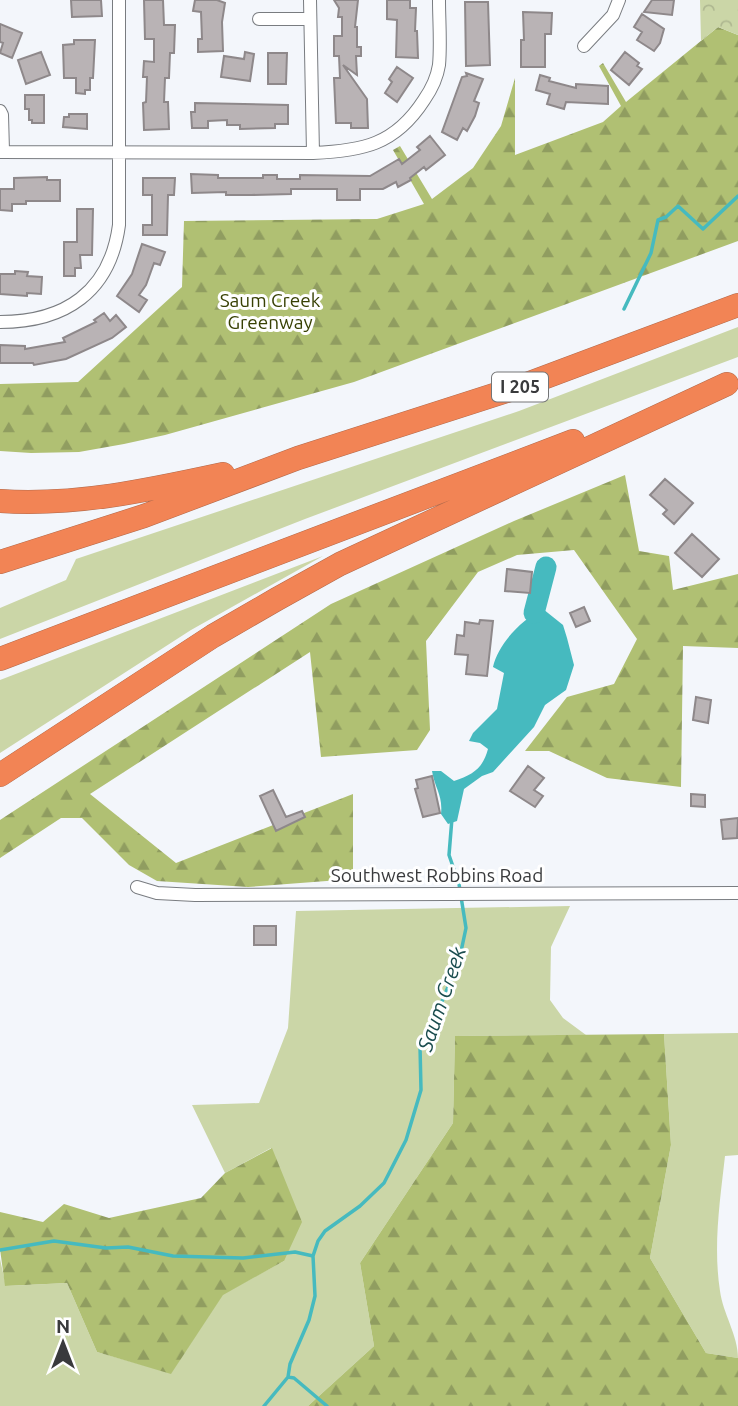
<svg xmlns="http://www.w3.org/2000/svg" width="738" height="1406" font-family="Ubuntu,sans-serif">
	<defs>
		<pattern id="forest-firs" width="22" height="20" patternUnits="userSpaceOnUse" patternTransform="scale(1.75)"><rect width="22" height="20" fill="#b0c073"/><path d="M5 1l3.5 6h-7zM16 11l3.5 6h-7z" fill="#909d60"/></pattern>
		<pattern id="park-crowns" width="20" height="18" patternUnits="userSpaceOnUse" patternTransform="scale(1.75)"><rect width="20" height="18" fill="#cbd6a7"/><path d="M2 6a3 3 0 1 1 6 0M12 15a3 3 0 1 1 6 0" fill="none" stroke="#afb891"/></pattern>
	</defs>
	<rect width="100%" height="100%" fill="#f3f6fb"/>
	<!-- grass -->
	<path fill="#cbd6a7" d="M738 327V357L305 519 0 639V608L66 580 76 559 519 411Z
		M323 556 191 630 0 753V680Z
		M570 906 551 947 550 1000 563 1018 586 1035 455 1036 453 1123 360 1263 374 1346 308 1406H0V1259L6 1286 67 1283 97 1352 171 1373 223 1294 284 1261 271 1148 225 1173 192 1105 259 1103 288 1028 296 911Z
		M738 1033V1155L725 1156C720 1201 713 1246 720 1291 723 1314 738 1335 738 1358L706 1353 650 1258 671 1145 664 1034Z"/>
	<!-- forest -->
	<path fill="url(#forest-firs)" d="M718 27 738 35V241L354 382 165 435 124 444 79 452 31 453 0 451V384L78 382 182 287 184 221 377 219 424 204 393 150 400 146 432 199 473 168 501 126 515 78V155L603 122 621 106 599 66 603 63 626 102Z
		M625 475 639 551 669 556 673 590 738 574V648L683 646 681 787 607 778 549 751H525L567 697 614 684 637 639 574 550 517 555 478 572 426 641 430 730 417 750 321 757 310 652 90 794 176 863 353 794V879L248 887 157 881 129 865 82 818H61L0 858V820L331 604 514 521Z
		M664 1034 671 1145 650 1258 706 1353 738 1358V1406H308L374 1346 360 1263 453 1123 455 1036Z
		M272 1148 302 1222 284 1261 223 1295 171 1374 97 1352 67 1283 5 1286 0 1249V1212L43 1222 64 1204 109 1218 201 1198 225 1173Z"/>
	<!-- park -->
	<path fill="url(#park-crowns)" d="M700 0H738V35L718 27 701 41Z"/>
	<!-- water -->
	<path fill="#46babf" d="M543 609 563 625 567 638 574 665 566 690 545 705 534 727 493 772 482 776 464 789 457 821 448 824 441 814C443 795 435 789 432 771H441L454 781C473 775 483 768 488 749L480 743 469 741 473 733 497 709 504 673 493 667C498 644 522 619 543 609Z"/>
	<g fill="none" stroke-linecap="round" stroke-linejoin="round">
		<!-- stream -->
		<path stroke="#46babf" stroke-width="3.5" d="M624 309 651 253 658 220 666 217 678 206 703 229 738 196
			M0 1250 54 1241 106 1248 128 1247 173 1256 243 1258 295 1252 313 1256
			M288 1377 294 1378 327 1406
			M264 1406 288 1377 290 1364 309 1320 315 1296 313 1256 318 1241 325 1231 360 1206 384 1183 406 1140 421 1090 420 1046 437 1023 440 1006 459 961 466 928 459 884 449 855 452 818"/>
		<!-- river -->
		<path stroke="#46babf" stroke-width="21" d="M534 613 546 567"/>
	</g>
	<!-- building -->
	<path fill="#b9b3b5" stroke="#8e888a" stroke-width="2" d="M71 0H101L102 16 72 17Z
		M144 0H163L164 25H175L174 53H170L169 78H165L164 102H168L169 129 144 130 143 103 146 102 147 77H143L144 61 154 62V39H145Z
		M195 0H217L225 3 222 22 223 51 198 52V39H202L201 12 193 11Z
		M334 0H358L355 27H357V47H361V56H356L357 75 343 65 367 99 368 128H351V123H336L334 78H340L339 56H334V36H342V17H338L339 8Z
		M387 0H410V8H416L415 31H417L418 58 396 57 397 20 387 19Z
		M652 0H674L672 15 644 12Z
		M465 2H488L490 65 466 66Z
		M523 12 552 13 551 34H545V67H521V40H524Z
		M642 14 664 29 660 43 654 51 637 40 642 32 634 27Z
		M0 24 22 33 12 58 0 53 3 43 0 42Z
		M74 40H95L93 78H90V90H85V94L76 93V78H64L63 45 74 44Z
		M41 52 50 75 26 84 18 60Z
		M245 52 254 54 250 81 221 77 224 56 244 59Z
		M625 52 639 63 637 66 642 69 629 85 611 70Z
		M268 53H287L286 84H268Z
		M397 67 413 78 397 102 385 93 392 82 389 79Z
		M466 73 483 79 474 101 479 103 475 116 467 131 463 128 457 140 442 132 462 77 467 76Z
		M540 75 550 78 549 81 576 88V84L608 86V104L566 102 564 109 547 104 550 94 536 90Z
		M25 95H44V123H32V120H29V109H25Z
		M195 103 288 105V124H275V128L240 129V125H227V120L208 121V128H192L191 112H195Z
		M69 114H87V129L63 127 64 117H69Z
		M430 136 445 155 426 170 424 167 410 178 411 180 398 187 396 182 383 189H360V200H337V189H291V194L251 195H226V192L192 193 191 174 218 175V178H263V175H277V179H300V175L370 176 399 159 402 164 420 150 417 147Z
		M47 177V180H60V201H26V204H12V211L0 210V189H14V178Z
		M143 178H175L174 195H168L167 235H143V225H152V195H143Z
		M77 209H93L92 255H80L81 268H75V276H64V242H77Z
		M142 244 165 252 160 265 154 263 146 285 139 295 147 300 139 312 117 296 132 274Z
		M15 271 28 272 27 276 42 277 41 294 27 293V296L0 294V274H15Z
		M104 313 110 321 116 315 126 327 112 338 66 359 34 365 33 363H0V345L25 346V349L65 342 63 338 96 322 94 320Z
		M665 479 693 503 674 524 663 514 667 510 650 495Z
		M692 534 719 559 702 577 675 553Z
		M507 569 532 572 530 593 505 591Z
		M584 607 590 621 576 627 570 613Z
		M480 620 493 621 487 676 466 674 468 655 455 654 457 635 464 636 465 622 479 624Z
		M696 697 711 700 708 723 693 720Z
		M528 766 544 778 534 790 543 796 535 807 510 791Z
		M432 776 440 813 423 817 415 789 418 788 416 780Z
		M273 790 286 817 302 811 305 817 276 831 260 796Z
		M691 794 705 795V807L691 806Z
		M738 818 737 838 723 839 721 820Z
		M254 926H276V945H254Z"/>
	<g fill="none" stroke-linecap="round" stroke-linejoin="round">
		<defs>
			<path id="street" d="M310 0 313 153
				M259 19H310
				M584 46 613 15 619 0
				M0 111 2 115 3 151
				M0 152 313 153C362 151 395 145 424 100 431 90 437 78 439 65 441 44 439 21 439 0
				M0 322C65 322 110 292 119 225V0
				M137 887 157 893 195 895 738 893"/>
			<path id="highway" d="M0 501C76 506 149 490 223 474
				M0 562 144 516 298 458 519 387 738 305
				M0 659 573 441
				M0 775 213 636 277 599 340 564 727 384"/>
		</defs>
		<!-- street casing -->
		<use href="#street" stroke="#797c80" stroke-width="14"/>
		<!-- highway casing -->
		<use href="#highway" stroke="#b16a4c" stroke-width="24"/>
		<!-- street -->
		<use href="#street" stroke="#fff" stroke-width="12"/>
		<!-- highway -->
		<use href="#highway" stroke="#f28455" stroke-width="23"/>
	</g>
	<g text-anchor="middle" stroke-width="6" stroke-linejoin="round" paint-order="stroke">
		<!-- shield labels -->
		<rect fill="#fff" stroke="#747576" stroke-width="2" x="492" y="372.5" width="56" height="29" rx="5"/>
		<g font-size="18" font-weight="bold" fill="#393a3c">
			<text x="520" y="393">I 205</text>
		</g>
		<!-- park labels -->
		<g font-size="19" fill="#384104" stroke="#fff">
			<text x="270" y="307">Saum Creek<tspan x="270" dy="22">Greenway</tspan></text>
		</g>
		<!-- street labels -->
		<g font-size="19" fill="#393a3c" stroke="#fff">
			<text x="437" y="882">Southwest Robbins Road</text>
		</g>
		<!-- water labels -->
		<g font-size="21" font-style="italic" fill="#1a4c4e" stroke="#fff">
			<text transform="translate(442 999) rotate(-71)" y="7">Saum Creek</text>
		</g>
	</g>
	<!-- north arrow -->
	<g transform="translate(63 1343)" stroke="#ffffff" stroke-width="5" paint-order="stroke">
	<path d="M0-5L12 26L0 18L-12 26Z" fill="#393a3c"/>
	<text y="-10" font-size="19" font-weight="bold" text-anchor="middle" fill="#393a3c">N</text>
	</g>
</svg>
